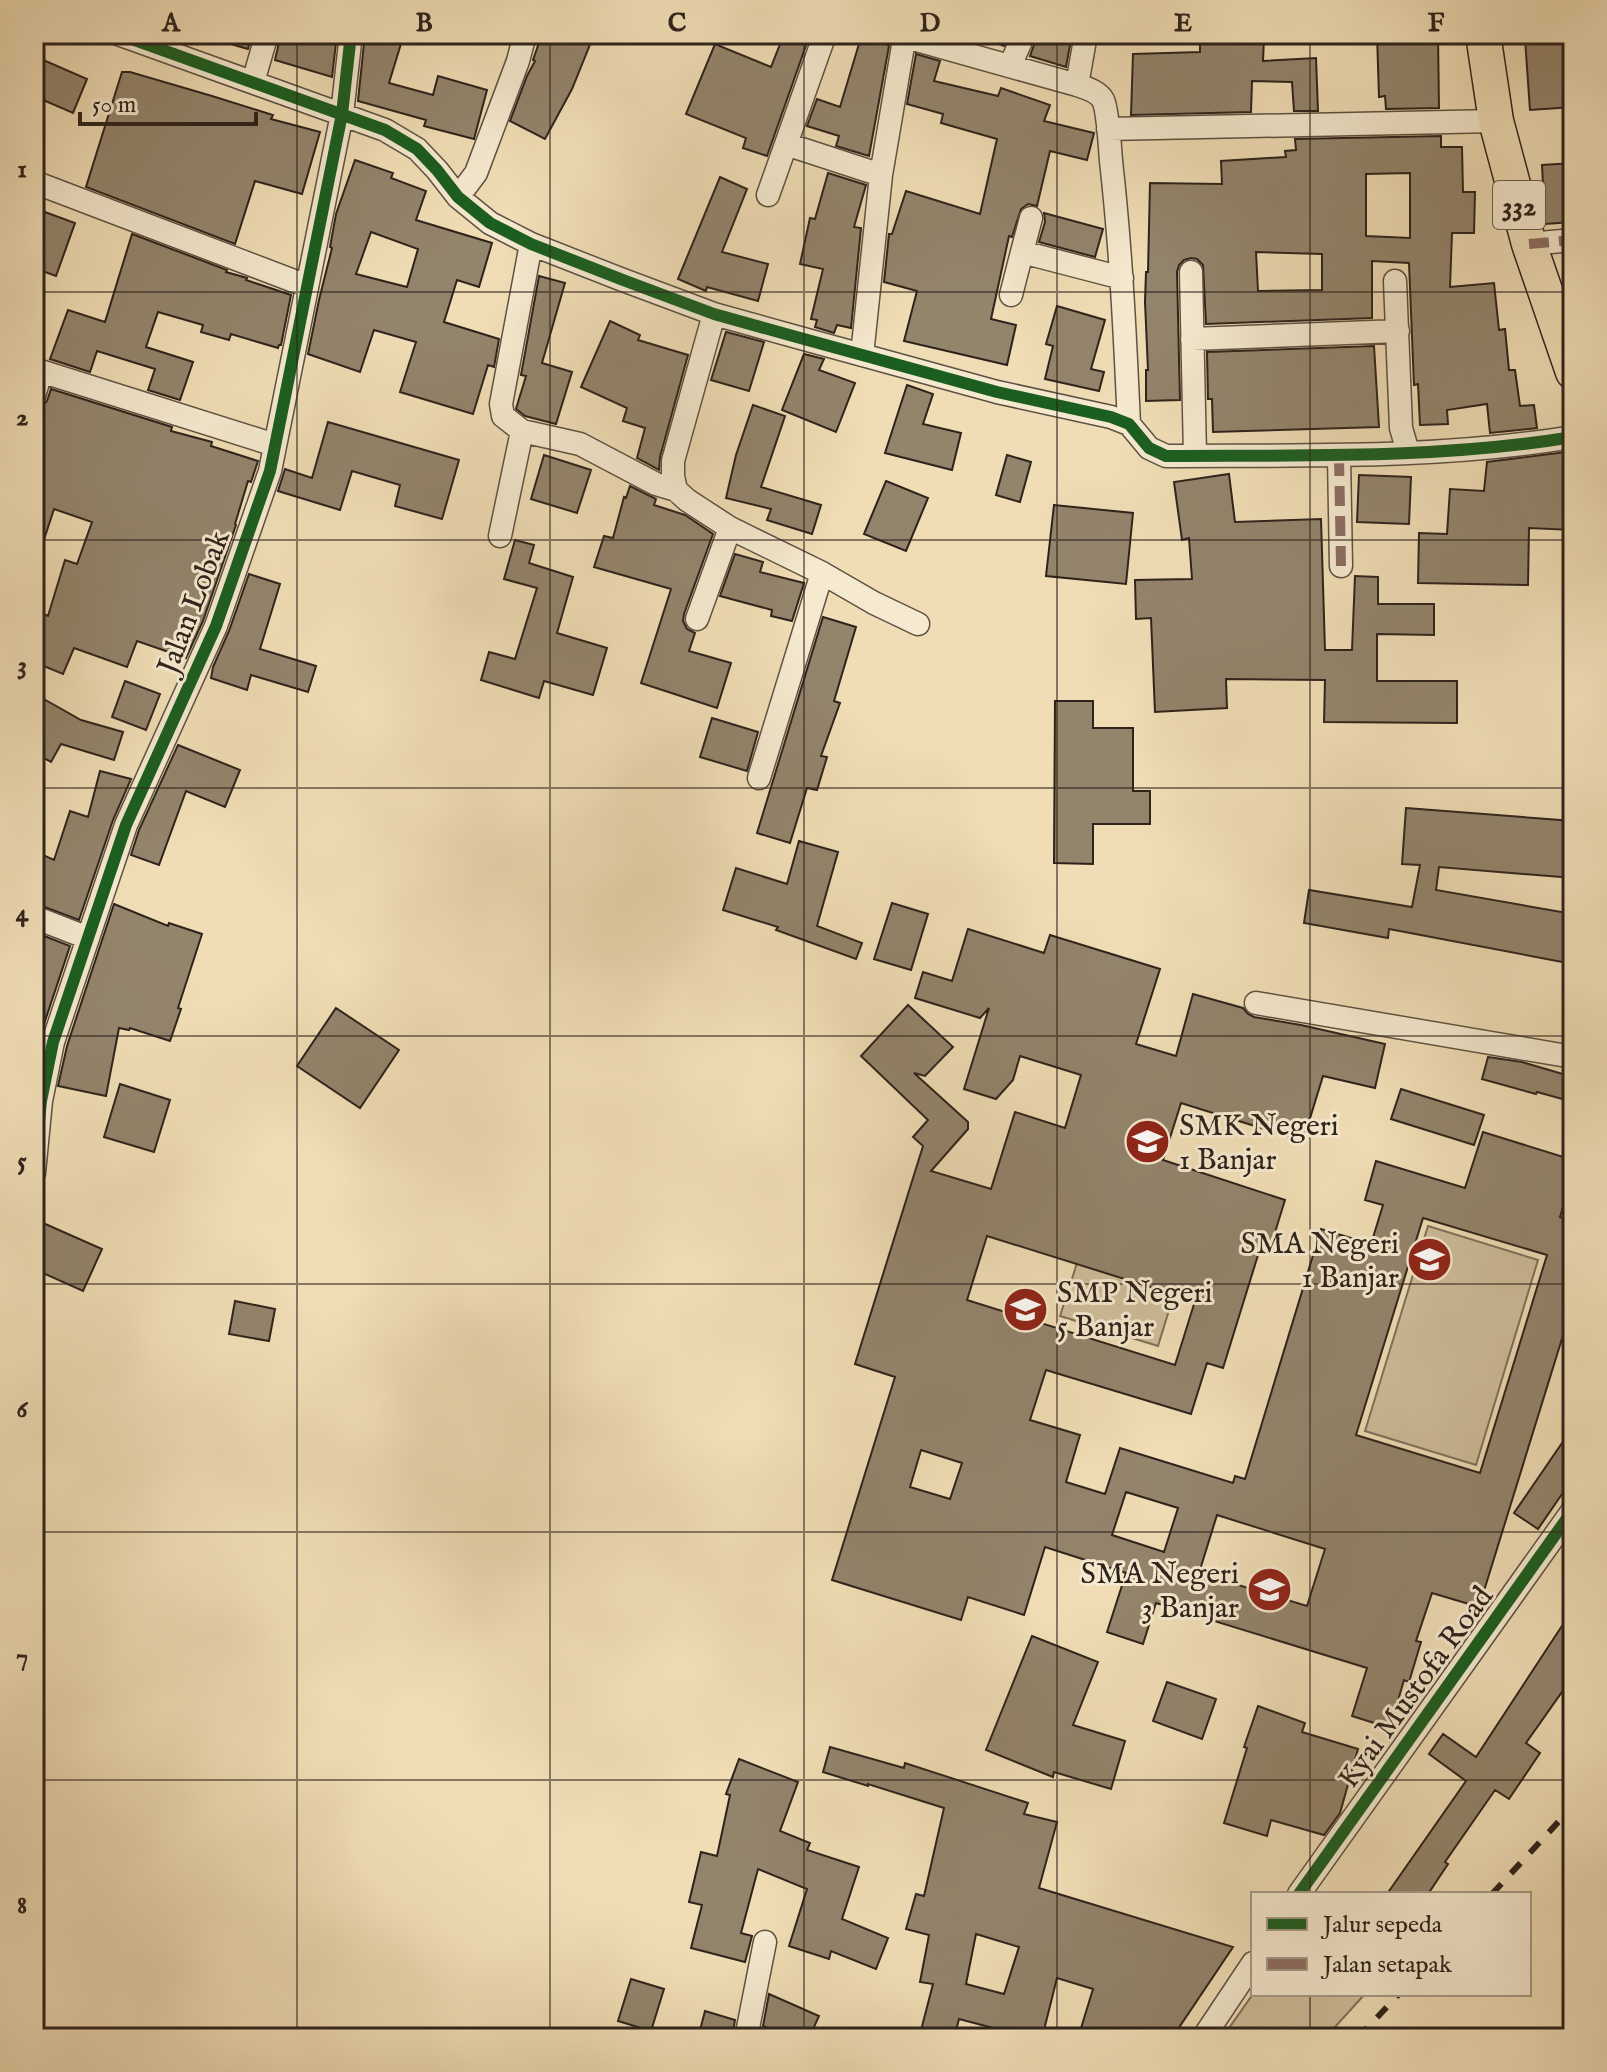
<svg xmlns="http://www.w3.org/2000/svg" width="1607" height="2072" font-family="'IM FELL English',serif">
	<rect width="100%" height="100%" fill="#f0ddb5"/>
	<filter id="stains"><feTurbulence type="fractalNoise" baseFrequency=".0025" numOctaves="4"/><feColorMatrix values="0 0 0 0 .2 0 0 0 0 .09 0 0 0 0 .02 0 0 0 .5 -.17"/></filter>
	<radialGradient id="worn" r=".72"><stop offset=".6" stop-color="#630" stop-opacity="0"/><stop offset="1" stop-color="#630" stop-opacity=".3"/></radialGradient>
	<!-- green -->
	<path fill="#cfbd9b" stroke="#7e705c" stroke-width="2" d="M1428 1226 1538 1260 1476 1465 1365 1431Z
		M1077 1263 1174 1294 1158 1346 1060 1316Z
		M1253 1994H1365L1325 2038H1222Z"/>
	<!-- building -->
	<path fill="#93846c" stroke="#2e231c" stroke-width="2" fill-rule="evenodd" d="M213 34H252L248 49 213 39Z
		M281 34H337L332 77 275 60Z
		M365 34H404L389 83 433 95 438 76 487 90 474 139 424 126 426 120 358 101Z
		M542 34H572L591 42 572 89 545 139 510 121 527 76 535 61 533 60Z
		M784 34H810L767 156 743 148 746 138 686 114 715 44 771 67Z
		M862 34H881L885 43 889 46 869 156 836 146 839 136 807 126 817 99 840 107Z
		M978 34H1009L1004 46 977 36Z
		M1038 34H1072L1066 67 1030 56Z
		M1377 34H1438L1439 108 1386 109 1385 96 1379 97Z
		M1573 35V107L1530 110 1525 39Z
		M1200 37 1264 38 1263 61 1316 58 1318 111H1294L1292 82 1252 81 1251 112 1131 115 1133 54 1200 52Z
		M916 54 940 61 934 81 998 96 1001 88 1050 105 1044 121 1094 133 1087 160 1050 151 1037 206 1028 204 1021 209 1012 237 1009 236 991 319 1016 325 1007 365 904 341 917 291 884 282 889 234H892L906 191 980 214 997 139 941 123 943 114 907 104Z
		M34 56 87 79 73 113 34 96Z
		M122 72H130L212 96 273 115 271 119 320 132 302 194 255 181 235 244 86 187Z
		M1441 136V147H1462L1463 192H1475L1474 233H1452L1450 287 1494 283 1499 330 1505 329 1509 370H1515L1520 406 1534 405 1537 428 1490 433 1487 404 1447 410 1448 424 1420 425 1418 384 1414 385 1409 263 1372 261V318L1206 324 1203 265 1197 259 1191 258 1184 260 1179 265 1177 272 1180 400 1146 401V370H1148L1145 302 1146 272H1148L1150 183 1222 184 1221 161 1286 157 1285 151 1296 150 1295 139ZM1410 173V238L1366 236V174ZM1256 252 1322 254V290L1258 291Z
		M355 160 393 173 391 178 426 191 416 220 492 243 479 287 457 280 444 322 499 339 494 367 488 365 473 414 400 392 416 342 374 330 360 372 308 354 319 300 332 248 330 247 336 214ZM371 232 418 249 407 287 356 274Z
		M1573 163V222L1545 224 1542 165Z
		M828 173 866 185 854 227 861 228 851 328 837 325 834 333 815 327 817 320 811 319 823 269 800 264 810 218 815 219Z
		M720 177 747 189 722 252 768 264 758 301 707 287 706 291 678 279Z
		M34 208 75 223 56 276 34 268Z
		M1044 213 1103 229 1095 257 1039 242 1045 222Z
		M132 234 227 270 226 272 247 278 246 280 291 295 281 345H279L278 348 231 334 229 340 201 332 203 325 158 312 146 347 193 362 180 400 148 390 155 369 97 351 90 372 50 359 68 310 105 322Z
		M539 276 565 283 542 363 572 372 556 424 525 416 516 409 526 376 521 375Z
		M1057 306 1105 320 1091 369 1104 372 1099 391 1045 379 1053 346 1046 344Z
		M610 321 640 335 638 340 688 355 660 457 659 470 637 458 645 428 623 421 627 408 581 387Z
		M726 332 764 342 749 391 711 380Z
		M1374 346 1379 427 1213 432 1212 399H1208L1207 352Z
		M804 354 824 359 819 370 855 383 836 432 782 410Z
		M907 385 933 394 923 424 961 433 952 470 885 453Z
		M51 389 172 427 171 431 212 442 211 446 258 461 251 482 248 481 235 524 236 525 203 621 186 658 137 641 127 667 74 648 63 674 34 662V610L48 616 65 560 77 564 92 522 54 509 38 558 34 557V429L40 408 47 401Z
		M753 405 785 416 761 487 821 505 812 534 767 520 771 509 726 498 736 455Z
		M328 422 459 460 442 519 395 506 400 485 352 471 340 510 278 491 285 469 312 478Z
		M1566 452 1571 496H1573V530L1529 528 1528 585 1418 583 1419 533 1447 534 1450 489 1484 491 1487 462Z
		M544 455 591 470 577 513 531 499Z
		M1007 455 1031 462 1020 502 996 495Z
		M1229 474 1235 522 1321 519 1325 650H1352L1355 576 1378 577V604H1434V635L1377 634V681H1457V723L1324 722 1325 680 1226 679 1227 708 1155 712 1151 618 1136 619 1135 580 1192 579 1189 538 1182 540 1174 482Z
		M1359 475 1411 477 1409 524 1357 522Z
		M886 481 928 498 906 551 864 534Z
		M630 486 656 499 654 505 685 515 713 534 684 614 683 621 687 629 695 633 689 651 731 663 717 708 641 683 671 589 594 567 604 536 613 538 624 497 626 498Z
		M1054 505 1133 513 1126 584 1046 576Z
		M515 540 534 545 529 563 573 577 557 633 607 648 593 695 544 681 539 698 481 680 489 652 515 659 537 588 504 579Z
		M735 554 763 562 760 572 804 583 792 621 771 616 772 610 720 596Z
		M249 574 280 584 260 649 316 666 308 692 251 675 247 690 211 678 213 667 229 631Z
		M823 617 856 627 834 701 840 703 821 756 827 757 817 790 807 788 790 843 757 833Z
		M125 681 160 694 146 730 112 717Z
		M42 698 81 720 123 732 114 760 61 744 51 762 34 753V713Z
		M1055 701H1093V728H1133V791H1150V824H1093V864L1054 863Z
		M712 718 758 732 747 771 700 757Z
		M178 745 240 770 225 807 186 791 159 865 131 855 139 830Z
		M100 771 131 779 113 820 79 920 34 903V851L54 860 70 811 88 817Z
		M1406 808 1573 821V878L1439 867 1436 890 1573 914V964L1389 929 1388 938 1304 923 1309 890 1412 907 1420 865 1402 864Z
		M799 841 838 852 817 926 862 943 856 959 776 930 778 927 723 910 736 868 787 884Z
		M892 903 928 914 911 970 874 959Z
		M114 904 168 926 169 923 202 934 178 1008 181 1009 170 1041 130 1028 129 1030 119 1028 106 1096 58 1086 67 1046Z
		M968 929 1044 953 1050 935 1160 969 1136 1044 1176 1056 1193 994 1243 1008 1248 1014 1254 1017 1301 1025 1385 1044 1375 1088 1323 1076 1303 1141 1181 1103 1163 1160 1285 1200 1272 1242 1263 1239 1223 1368 1207 1363 1191 1414 1046 1370 1030 1420 1080 1435 1066 1482 1105 1494 1120 1448 1233 1483 1235 1476 1245 1479 1321 1229 1371 1244 1383 1205 1365 1200 1376 1161 1465 1188 1483 1132 1573 1160V1173L1560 1217 1573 1221V1303L1479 1607 1432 1593 1416 1641 1421 1642 1409 1682 1404 1680 1390 1728 1352 1716 1367 1668 1156 1603 1143 1644 1107 1632 1126 1573 1045 1547 1024 1615 968 1597 961 1620 832 1580 895 1377 855 1364 923 1146 913 1137 928 1120 861 1056 908 1005 953 1047 925 1076 914 1073 968 1122V1129L931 1171 991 1189 1015 1112 1065 1128 1081 1075 1020 1056 1013 1080 996 1099 964 1089 989 1008 980 1018 915 998 923 972 952 981ZM1423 1218 1547 1255 1480 1473 1356 1435ZM987 1236 1195 1301 1175 1365 967 1300ZM921 1450 962 1463 950 1499 910 1487ZM1126 1492 1178 1508 1164 1552 1112 1535ZM1217 1515 1325 1549 1307 1606 1199 1573Z
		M34 932 70 946 39 1039 34 1037Z
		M336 1008 399 1050 360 1108 297 1066Z
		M1488 1057 1522 1062 1573 1077V1102L1537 1092 1536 1094 1482 1079Z
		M120 1084 170 1100 154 1152 104 1137Z
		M1401 1089 1484 1115 1474 1145 1391 1119Z
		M34 1219 102 1249 83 1291 34 1269Z
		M235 1301 275 1309 269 1341 229 1334Z
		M1573 1427V1478L1538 1529 1514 1513Z
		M1573 1609V1700L1562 1692 1526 1743 1540 1753 1509 1799 1495 1790 1445 1862 1448 1864 1428 1894H1387L1466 1781 1429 1754 1443 1734 1476 1757Z
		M1032 1636 1098 1662 1073 1725 1125 1741 1111 1789 1054 1772 1053 1777 986 1750Z
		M1167 1682 1216 1699 1202 1739 1153 1721Z
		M1258 1706 1305 1723 1302 1732 1358 1749 1340 1813 1324 1835 1271 1820 1267 1836 1224 1823 1247 1748 1244 1747Z
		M830 1747 904 1768 905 1763 1028 1803 1024 1814 1057 1822 1039 1888 1233 1947 1172 2038H1078L1093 1989 1057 1978 1042 2038H1031L959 2019 954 2038H919L933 1984 920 1982 929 1935 906 1929 916 1894 924 1896 944 1808 868 1784V1786L823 1772ZM976 1934 1019 1947 1004 1994 966 1984Z
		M739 1759 798 1782 780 1831 810 1843 807 1850 859 1867 842 1919 888 1938 876 1969 831 1951 829 1959 789 1946 807 1889 758 1869 741 1933 752 1936 745 1962 691 1948 702 1905 689 1902 701 1852 717 1856 730 1795 726 1794Z
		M631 1979 664 1989 651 2031 618 2021Z
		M769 1994 819 2016 809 2038H790L763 2026Z
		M705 2011 735 2020 732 2038H698Z"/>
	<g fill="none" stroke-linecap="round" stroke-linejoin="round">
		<defs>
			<path id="minor" d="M118 34 385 130 417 149 437 170 458 197 490 223 531 244 623 280 714 314 793 336 997 392 1111 417 1129 424 1149 448 1166 456C1302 455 1438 459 1573 437
				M895 34 1077 85
				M1086 34 1077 85C1086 88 1098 91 1103 100 1108 110 1110 148 1111 161 1121 249 1125 336 1129 424
				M1010 66 1024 34
				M253 82 267 34
				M1108 129 1496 121
				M786 144 881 175
				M34 182 307 286
				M768 195 825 34
				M458 197 476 173 518 61 525 34
				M1529 244 1573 240
				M1022 252 1031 218
				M1191 272 1195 456
				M1395 281 1401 428 1408 452
				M1011 295 1022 252 1122 278
				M714 314 673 461V476L676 490 687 500 730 528 822 573 874 603 918 624
				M1192 339 1398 331
				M862 355 881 175 905 34
				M34 369 275 445
				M34 396 41 372
				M522 431 580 444 656 484 676 490
				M1339 456 1341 566
				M500 536 522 431 503 416 501 404 531 244
				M697 619 730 528
				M759 778 822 573
				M34 917 88 938
				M1256 1003 1573 1057
				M34 1173 41 1101 53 1042 126 825 216 626 270 471 342 114 351 34
				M1299 1894 1573 1510
				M746 2038 765 1942
				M1203 2038 1253 1963"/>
			<path id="primary" d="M1483 34 1496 121 1529 244 1573 372"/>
		</defs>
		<!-- minor casing -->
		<use href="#minor" stroke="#5e5242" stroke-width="25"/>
		<!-- primary casing -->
		<use href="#primary" stroke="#2e231c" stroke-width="37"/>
		<!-- minor -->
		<use href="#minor" stroke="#f5e9cf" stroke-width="22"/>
		<!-- primary -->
		<use href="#primary" stroke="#f0ddb5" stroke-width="34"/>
		<!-- rail -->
		<path stroke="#2e231c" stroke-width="6" stroke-dasharray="14 14" stroke-linecap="butt" d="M1492 1894 1573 1806
			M1358 2038 1399 1994"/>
		<!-- quiet -->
		<path stroke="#8d6e63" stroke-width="10" stroke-dasharray="20 10" stroke-linecap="butt" d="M1529 244 1573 240
			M1339 456 1341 566"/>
		<defs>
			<path id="cycleway" d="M118 34 385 130 417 149 437 170 458 197 490 223 531 244 623 280 714 314 793 336 997 392 1111 417 1129 424 1149 448 1166 456C1302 455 1438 459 1573 437
				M34 1173 41 1101 53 1042 126 825 216 626 270 471 342 114 351 34
				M1299 1894 1573 1510"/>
		</defs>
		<!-- cycleway casing -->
		<use href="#cycleway" stroke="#f5e9cf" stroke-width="17"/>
		<!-- cycleway -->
		<use href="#cycleway" stroke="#1b5e20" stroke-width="12"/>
	</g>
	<!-- grid -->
	<path fill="none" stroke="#2e231c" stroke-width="2" stroke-opacity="0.55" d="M297 34V2038M550 34V2038M804 34V2038M1057 34V2038M1310 34V1894M34 292H1573M34 540H1573M34 788H1573M34 1036H1573M34 1284H1573M34 1532H1573M34 1780H1573M1310 1994V2038"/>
	<!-- icons -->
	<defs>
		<symbol id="school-disc" viewBox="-11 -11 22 22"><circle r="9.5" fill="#8f2418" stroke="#f5e9cf"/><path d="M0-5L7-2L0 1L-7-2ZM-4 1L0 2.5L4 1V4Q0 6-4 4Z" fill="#fff"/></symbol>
	</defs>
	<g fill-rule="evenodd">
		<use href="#school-disc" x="1122" y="1116" width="51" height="51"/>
		<use href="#school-disc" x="1404" y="1234" width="51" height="51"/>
		<use href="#school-disc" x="1000" y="1284" width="51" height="51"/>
		<use href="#school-disc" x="1244" y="1564" width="51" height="51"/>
	</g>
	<g text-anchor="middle" stroke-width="6" stroke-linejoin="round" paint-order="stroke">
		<!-- shield labels -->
		<rect fill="#f5e9cf" stroke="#6a5e52" stroke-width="2" x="1493" y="181" width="52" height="48" rx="6"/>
		<g font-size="28" font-weight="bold" fill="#2e231c">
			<text x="1519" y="215">332</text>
		</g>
		<!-- street labels -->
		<g font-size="30" fill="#2e231c" stroke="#f5e9cf">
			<text transform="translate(193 602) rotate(-69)" y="10">Jalan Lobak</text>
			<text transform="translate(1415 1687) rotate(-54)" y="10">Kyai Mustofa Road</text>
		</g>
		<!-- poi labels -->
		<g font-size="30" fill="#2e231c" stroke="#f5e9cf" text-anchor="start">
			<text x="1179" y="1135">SMK Negeri<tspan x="1179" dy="34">1 Banjar</tspan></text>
			<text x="1399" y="1253" text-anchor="end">SMA Negeri<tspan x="1399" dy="34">1 Banjar</tspan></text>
			<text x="1057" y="1302">SMP Negeri<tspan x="1057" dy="34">5 Banjar</tspan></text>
			<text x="1239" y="1583" text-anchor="end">SMA Negeri<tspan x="1239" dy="34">3 Banjar</tspan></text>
		</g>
	</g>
	<!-- margin -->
	<rect width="1607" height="2072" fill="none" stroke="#f0ddb5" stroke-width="88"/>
	<!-- legend -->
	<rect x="1251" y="1892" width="280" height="104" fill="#f5e9cf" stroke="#a59a87" stroke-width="2"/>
	<rect x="1267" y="1918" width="40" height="12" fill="#1b5e20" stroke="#a59a87" stroke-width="2"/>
	<text x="1323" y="1932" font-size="24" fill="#2e231c">Jalur sepeda</text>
	<rect x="1267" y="1958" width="40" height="12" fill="#8d6e63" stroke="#a59a87" stroke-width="2"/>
	<text x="1323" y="1972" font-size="24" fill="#2e231c">Jalan setapak</text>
	<!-- scale -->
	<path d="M80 112v12h176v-12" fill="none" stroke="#2e231c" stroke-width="4"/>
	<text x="92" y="112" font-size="24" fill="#2e231c" stroke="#f5e9cf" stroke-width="6" paint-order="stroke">50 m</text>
	<rect x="44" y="44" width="1519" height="1984" fill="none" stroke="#2e231c" stroke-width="3"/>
	<g font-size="26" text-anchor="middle" font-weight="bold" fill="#2e231c">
		<text x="171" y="31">A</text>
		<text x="424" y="31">B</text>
		<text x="677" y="31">C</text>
		<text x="930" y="31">D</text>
		<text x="1183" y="31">E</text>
		<text x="1436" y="31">F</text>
		<text x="22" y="177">1</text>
		<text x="22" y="425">2</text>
		<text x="22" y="673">3</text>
		<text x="22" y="921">4</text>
		<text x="22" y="1169">5</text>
		<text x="22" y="1417">6</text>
		<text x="22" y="1665">7</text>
		<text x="22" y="1913">8</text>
	</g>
	<rect width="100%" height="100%" filter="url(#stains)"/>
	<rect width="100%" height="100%" fill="url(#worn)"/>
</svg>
